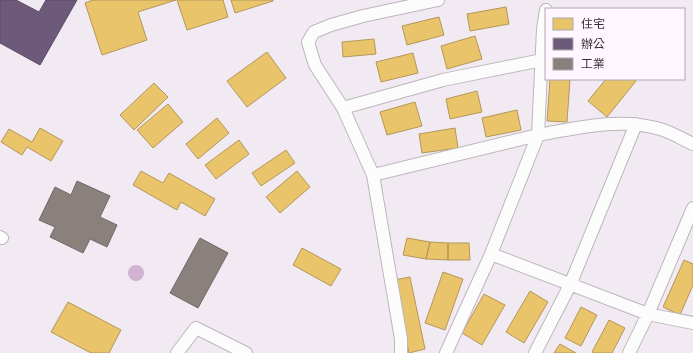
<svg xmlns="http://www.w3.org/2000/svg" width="693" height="353" font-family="'Fira Sans Condensed','Noto Sans TC',sans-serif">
	<rect width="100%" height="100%" fill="#f2eaf2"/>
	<!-- water -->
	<path fill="#d2b3d4" d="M128 273a8 8 0 1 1 16 0a8 8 0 1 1-16 0Z"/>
	<!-- homes -->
	<path fill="#e9c46a" stroke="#b3975a" d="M93 0H176L138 12 147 40 102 55 85 3Z
		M177 0H223L228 17 187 30Z
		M231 0H273V1L235 13Z
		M506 7 509 24 470 31 467 14Z
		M439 17 444 35 407 45 402 26Z
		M475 36 482 59 447 69 441 46Z
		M374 39 376 54 343 57 342 42Z
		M267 52 286 78 247 107 227 81Z
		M413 53 418 73 381 82 376 62Z
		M550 79H570L567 122 547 121Z
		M606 79H634L636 81 607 117 588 101Z
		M154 83 168 97 134 130 120 115Z
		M477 91 482 112 450 119 446 99Z
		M415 102 422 126 387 135 380 112Z
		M168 104 183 122 153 148 137 130Z
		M517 110 521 130 486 137 482 118Z
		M217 118 229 133 198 159 186 144Z
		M40 128 63 141 51 161 27 147 22 155 1 142 9 129 32 142Z
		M455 128 458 148 422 153 419 134Z
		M239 140 249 154 216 179 205 165Z
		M286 150 295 163 261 186 252 173Z
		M141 171 163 183 169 173 215 199 205 216 181 202 177 210 133 185Z
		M297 171 310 187 280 213 266 197Z
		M407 238 430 242 426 259 403 255Z
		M430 242 448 243V260L426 259Z
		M448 243H469L470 260H448Z
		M302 248 341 269 331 286 293 265Z
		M684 260 693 264V285L680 315 663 307Z
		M443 272 463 279 445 330 425 323Z
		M410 277 425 349 409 353 394 280Z
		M530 291 548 302 524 343 506 332Z
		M484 294 505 305 482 345 462 333Z
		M68 302 121 330 109 353H91L51 332Z
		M581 307 597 315 581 346 565 338Z
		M609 320 625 328 612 353H595L592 352Z
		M560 344 576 353H554Z"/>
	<!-- offices -->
	<path fill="#6d597a" stroke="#5c4c65" d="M0 0H16L39 12 46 0H77L40 65 0 43Z"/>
	<!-- industry -->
	<path fill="#8a817c" stroke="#706866" d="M77 181 110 196 100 217 117 225 107 247 90 239 83 253 50 237 55 227 39 220 55 187 71 195Z
		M200 238 228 253 198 308 170 293Z"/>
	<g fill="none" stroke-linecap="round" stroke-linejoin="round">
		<defs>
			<path id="minor" d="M343 108 443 80 542 60
				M373 175 538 135 543 29 546 10
				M0 237 2 238
				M491 254 648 314 693 323
				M177 353 196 328 246 353
				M401 353V339L373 175 343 108 315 65 308 42 314 32 331 25 363 16 438 0
				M446 353 491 254 538 135C577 128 620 117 660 129 671 132 682 139 693 144
				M535 353 570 285 636 124
				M629 353 648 314 693 208"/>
		</defs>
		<!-- minor casing -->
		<use href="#minor" stroke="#bcb6bc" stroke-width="14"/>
		<!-- minor -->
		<use href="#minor" stroke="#fdfcfd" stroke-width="12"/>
	</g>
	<!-- legend -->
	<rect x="545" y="8" width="140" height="72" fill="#fff6ff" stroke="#aea6ae"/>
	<rect x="553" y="18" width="20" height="12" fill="#e9c46a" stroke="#aea6ae"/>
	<text x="581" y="28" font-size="12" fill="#342f34">住宅</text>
	<rect x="553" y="38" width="20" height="12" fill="#6d597a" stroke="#aea6ae"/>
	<text x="581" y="48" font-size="12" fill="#342f34">辦公</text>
	<rect x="553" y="58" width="20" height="12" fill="#8a817c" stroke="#aea6ae"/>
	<text x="581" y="68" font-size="12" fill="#342f34">工業</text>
</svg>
